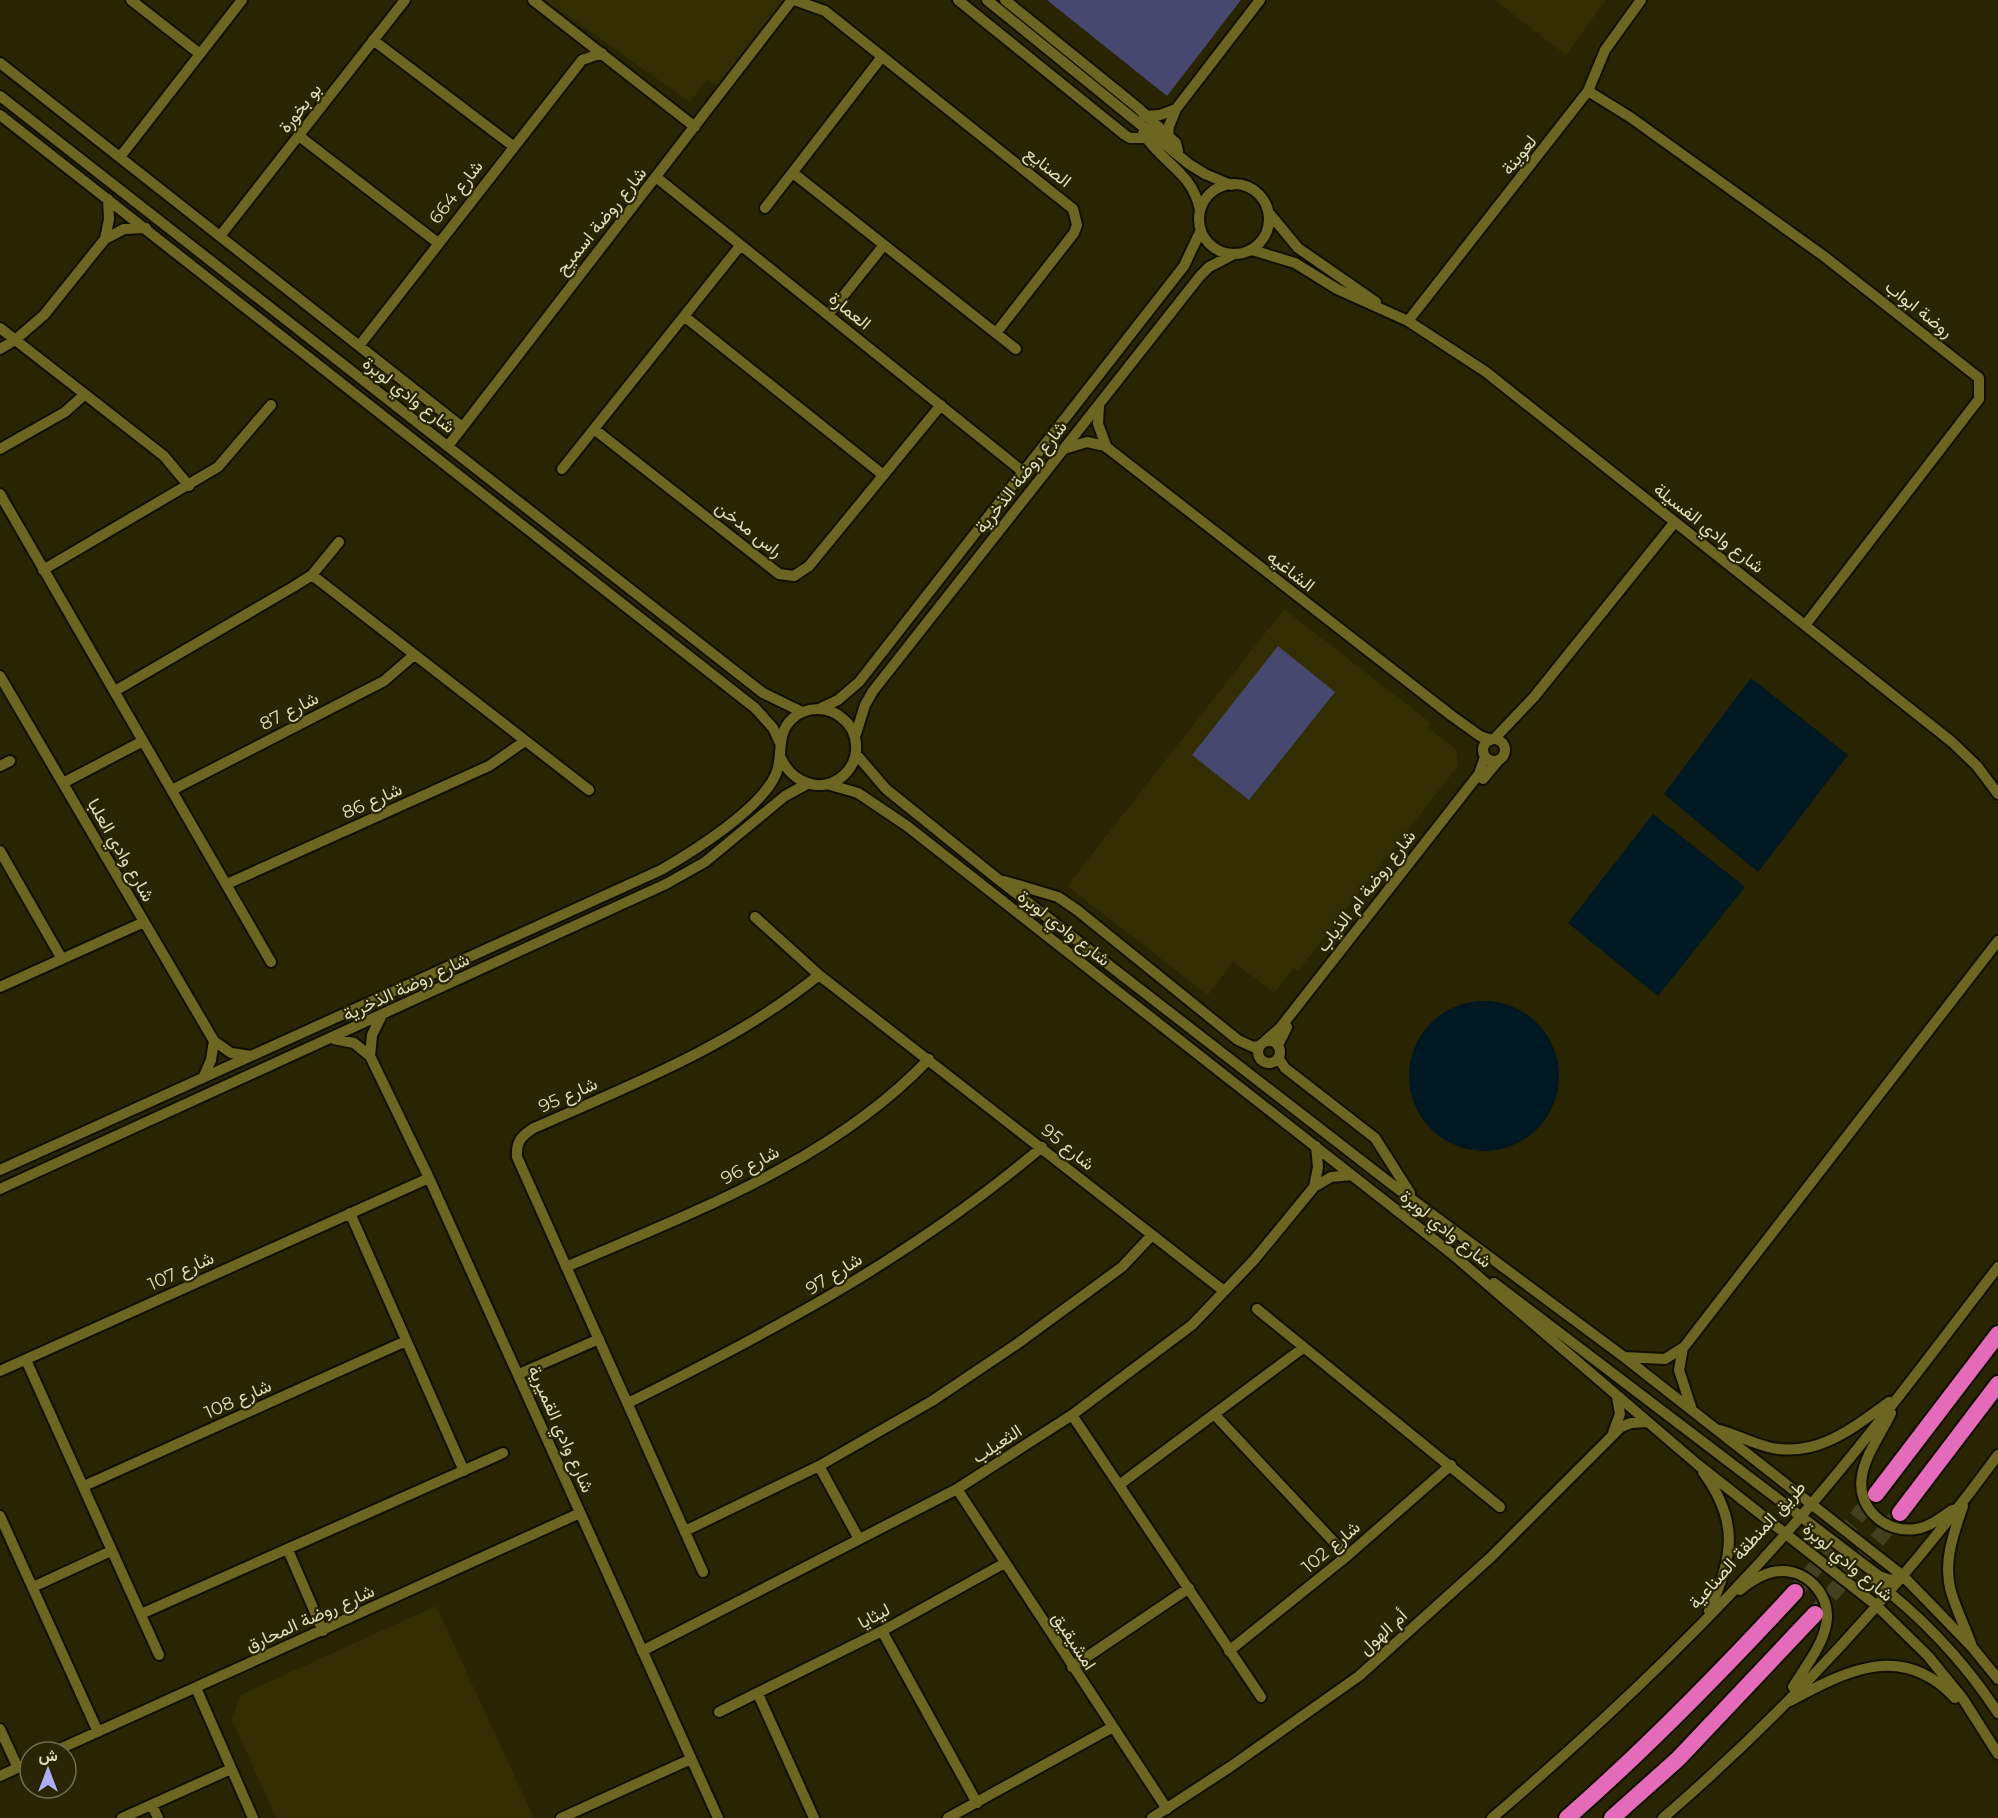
<svg xmlns="http://www.w3.org/2000/svg" width="1998" height="1818" font-family="Montserrat,Vazirmatn,sans-serif">
	<rect width="100%" height="100%" fill="#292502"/>
	<!-- built -->
	<path fill="#322d03" d="M545 0H791L721 89 707 79 690 102Z
		M1494 0H1606L1566 55Z
		M1284 609 1431 723 1428 727 1456 749 1458 766 1298 971 1294 968 1274 993 1233 962 1208 995 1067 886Z
		M436 1606 534 1818H276L232 1720 240 1695Z"/>
	<!-- green -->
	<path fill="#47476f" d="M1047 0H1241L1167 96Z
		M1278 646 1335 692 1249 800 1192 755Z"/>
	<!-- water -->
	<path fill="#001821" d="M1751 678 1848 755 1758 872 1664 794Z
		M1653 814 1745 887 1658 996 1568 923Z
		M1409 1076a75 75 0 1 1 150 0a75 75 0 1 1-150 0Z"/>
	<g fill="none" stroke-linecap="round" stroke-linejoin="round">
		<!-- highway-tunnel -->
		<path stroke="#44401e" stroke-width="16" stroke-dasharray="16 8" stroke-linecap="butt" d="M1795 1592 1876 1494
			M1815 1614 1900 1513"/>
		<defs>
			<path id="minor" d="M131 0 200 54
				M533 0 695 127
				M958 0 1125 135 1130 138H1146
				M987 0 1189 164 1205 174 1231 185
				M1005 0 1137 107 1176 143 1178 151
				M797 1 825 11 1073 209 1077 225 1074 233 996 333
				M373 40 513 146
				M0 63 462 427
				M1588 91 1630 117 1825 257 1979 378V399L1806 624
				M0 96 763 693 802 712
				M0 115 755 708 773 728 780 743
				M1144 116 1160 115 1176 109
				M1143 133C1161 163 1192 171 1200 210
				M299 136 438 243
				M1168 136 1169 126 1176 109 1260 0
				M120 157 242 0
				M793 173 1016 349
				M656 177 1022 471
				M1199 219a35 35 0 1 1 70 0a35 35 0 1 1-70 0Z
				M765 208 881 58
				M1269 213 1298 248 1376 302
				M220 236 405 0
				M105 239 109 219 108 199
				M1252 250 1295 263 1337 289 1408 321 1486 372 1952 742 1977 766 1998 794
				M828 315 884 245
				M684 316 882 474
				M1408 321 1588 91 1605 50 1641 0
				M0 328 164 456 189 486
				M359 346 582 60 602 53
				M0 349 15 340 44 315 105 239 124 229 146 228
				M1099 405 1098 424 1107 448
				M594 429 779 574 794 576 809 566 941 405
				M448 446 792 0
				M0 449 65 412 84 395
				M1064 449 1087 442 1105 446 1452 716 1480 736 1491 740
				M562 469 740 246
				M0 494 271 962
				M43 570 218 467 271 405
				M312 575 589 790
				M0 676 214 1041 231 1053 251 1056
				M115 691 293 587 312 575 339 542
				M821 708 838 700 859 682 1184 266 1201 230
				M855 737 865 705 873 691 1200 276 1209 267 1234 254
				M1494 739 1534 697 1674 523
				M1483 750a11 11 0 1 1 22 0a11 11 0 1 1-22 0Z
				M856 754 886 789 999 880 1394 1186 1624 1357 1903 1576 1972 1647 1998 1679
				M0 766 10 761
				M1483 779 1498 761
				M63 783 143 741
				M827 784 858 793 907 826 1451 1253 1697 1464 1876 1605 1928 1656 1963 1699 1998 1754
				M172 790 384 681 414 655
				M0 851 62 959
				M1004 881 1058 897 1077 910 1238 1040 1253 1047 1259 1046
				M227 884 489 766 525 741
				M755 917 819 975 1224 1291
				M0 987 144 922
				M334 1039 354 1043 370 1056 429 1178 718 1818
				M1258 1052a11 11 0 1 1 22 0a11 11 0 1 1-22 0Z
				M1265 1041 1280 1028 1479 774 1485 757
				M1278 1045 1287 1027
				M370 1056 372 1035 381 1017
				M1279 1059 1285 1068 1375 1138 1410 1193
				M203 1078 211 1060 214 1041
				M0 1170 661 870C694 851 761 809 776 774 784 755 775 735 792 719 806 706 828 706 842 718 860 732 861 759 844 775 822 795 792 783 781 758
				M1314 1187 1318 1167 1316 1146
				M0 1189 666 884 705 862 785 796 807 784
				M350 1213 464 1471
				M566 1267C693 1212 831 1162 929 1059
				M1494 1283 1879 1576 1890 1580 1903 1576
				M1257 1309 1500 1507
				M1683 1348 1679 1370 1692 1410
				M1624 1357 1665 1359 1684 1347 1998 941
				M26 1360 159 1655
				M0 1371 429 1178
				M519 1374 599 1339
				M628 1403C775 1330 916 1254 1042 1147
				M1891 1413C1882 1433 1865 1455 1862 1476 1856 1507 1885 1534 1916 1529 1929 1527 1941 1518 1952 1510
				M1214 1414 1347 1556
				M1072 1415 1261 1697
				M1720 1430C1737 1435 1752 1443 1768 1447 1816 1459 1853 1428 1889 1402
				M1613 1433 1620 1414 1617 1397
				M819 1466 859 1539
				M1703 1472C1740 1522 1733 1557 1709 1611
				M1119 1485 1303 1348
				M84 1486 406 1341
				M957 1489 1167 1809
				M1963 1506C1953 1535 1942 1564 1952 1595 1957 1611 1965 1627 1971 1644
				M0 1516 98 1732
				M685 1531 819 1466 932 1401 1017 1344 1122 1267 1152 1235
				M288 1550 323 1631
				M703 1572 517 1157C516 1142 521 1136 534 1128 638 1082 729 1047 819 975
				M1871 1578C1920 1615 1964 1661 1998 1713
				M33 1587 111 1551
				M1740 1590C1752 1580 1766 1571 1782 1571 1810 1571 1832 1598 1826 1625 1822 1647 1804 1668 1793 1687
				M141 1614 503 1453
				M882 1631 977 1803
				M642 1651 957 1489 1072 1415 1192 1325 1254 1260 1314 1187 1331 1177 1352 1175
				M1229 1651 1347 1556 1451 1465
				M1072 1667 1189 1588
				M196 1688 253 1818
				M758 1694 814 1818
				M1790 1701C1846 1671 1902 1641 1955 1698
				M719 1712 882 1631 1003 1564
				M0 1729 18 1768
				M53 1752 580 1513
				M0 1776 30 1762
				M152 1805 158 1818
				M122 1818 231 1769
				M561 1818 691 1759
				M948 1818 1111 1728
				M1152 1818 1230 1767 1359 1676 1490 1558 1621 1427 1631 1423 1648 1422
				M1492 1818C1597 1728 1698 1634 1789 1530 1863 1446 1930 1356 1998 1267
				M1663 1818C1786 1712 1902 1586 1998 1455"/>
			<path id="highway" d="M1876 1494 1998 1334
				M1900 1513 1998 1384
				M1567 1818C1648 1747 1722 1671 1795 1592
				M1612 1818 1678 1759 1815 1614"/>
		</defs>
		<!-- minor casing -->
		<use href="#minor" stroke="#100e00" stroke-width="14"/>
		<!-- highway casing -->
		<use href="#highway" stroke="#100e00" stroke-width="20"/>
		<!-- minor -->
		<use href="#minor" stroke="#6d6522" stroke-width="10"/>
		<!-- highway -->
		<use href="#highway" stroke="#e36bb9" stroke-width="16"/>
	</g>
	<g text-anchor="middle" stroke-width="4.5" stroke-linejoin="round" paint-order="stroke">
		<!-- street labels -->
		<g font-size="18" fill="#dfdcbb" stroke="#292502">
			<text transform="translate(300 108) rotate(-52)" y="6">بو بخورة</text>
			<text transform="translate(1519 155) rotate(-51)" y="6">لعوينة</text>
			<text transform="translate(1048 167) rotate(38)" y="6">الصنايع</text>
			<text transform="translate(456 192) rotate(-52)" y="6">شارع 664</text>
			<text transform="translate(601 221) rotate(-51)" y="6">شارع روضة اسميح</text>
			<text transform="translate(1919 309) rotate(38)" y="6">روضة ابواب</text>
			<text transform="translate(850 311) rotate(39)" y="6">العمارة</text>
			<text transform="translate(409 395) rotate(38)" y="6">شارع وادي لوبرة</text>
			<text transform="translate(1021 477) rotate(-52)" y="6">شارع روضة الذخرية</text>
			<text transform="translate(1709 528) rotate(38)" y="6">شارع وادي الفسيلة</text>
			<text transform="translate(749 529) rotate(38)" y="6">راس مدخن</text>
			<text transform="translate(1291 571) rotate(38)" y="6">الشاغيه</text>
			<text transform="translate(289 711) rotate(-27)" y="6">شارع 87</text>
			<text transform="translate(372 801) rotate(-24)" y="6">شارع 86</text>
			<text transform="translate(121 850) rotate(60)" y="6">شارع وادي العلبا</text>
			<text transform="translate(1366 891) rotate(-52)" y="6">شارع روضة ام الذياب</text>
			<text transform="translate(1064 928) rotate(38)" y="6">شارع وادي لوبرة</text>
			<text transform="translate(406 987) rotate(-25)" y="6">شارع روضة الذخرية</text>
			<text transform="translate(568 1095) rotate(-24)" y="6">شارع 95</text>
			<text transform="translate(1068 1147) rotate(39)" y="6">شارع 95</text>
			<text transform="translate(750 1165) rotate(-28)" y="6">شارع 96</text>
			<text transform="translate(1446 1229) rotate(39)" y="6">شارع وادي لوبرة</text>
			<text transform="translate(181 1271) rotate(-24)" y="6">شارع 107</text>
			<text transform="translate(834 1274) rotate(-32)" y="6">شارع 97</text>
			<text transform="translate(238 1399) rotate(-24)" y="6">شارع 108</text>
			<text transform="translate(561 1429) rotate(66)" y="6">شارع وادي القميرية</text>
			<text transform="translate(997 1444) rotate(-33)" y="6">الثعيلب</text>
			<text transform="translate(1747 1545) rotate(-48)" y="6">طريق المنطقة الصناعية</text>
			<text transform="translate(1331 1547) rotate(-40)" y="6">شارع 102</text>
			<text transform="translate(1848 1562) rotate(40)" y="6">شارع وادي لوبرة</text>
			<text transform="translate(874 1616) rotate(-28)" y="6">ليثايا</text>
			<text transform="translate(310 1618) rotate(-24)" y="6">شارع روضة المحارق</text>
			<text transform="translate(1383 1632) rotate(-42)" y="6">أم الهول</text>
			<text transform="translate(1074 1641) rotate(57)" y="6">امشيقيق</text>
		</g>
	</g>
	<!-- north arrow -->
	<g transform="translate(48 1770)"><circle r="28" fill="#292502" stroke="#726e4c" stroke-width="1.5"/>
	<path d="M0-4.5L10 22L0 15L-10 22Z" fill="#adaffb"/>
	<text y="-9" font-size="16" font-weight="bold" text-anchor="middle" fill="#dfdcbb">ش</text>
	</g>
</svg>
